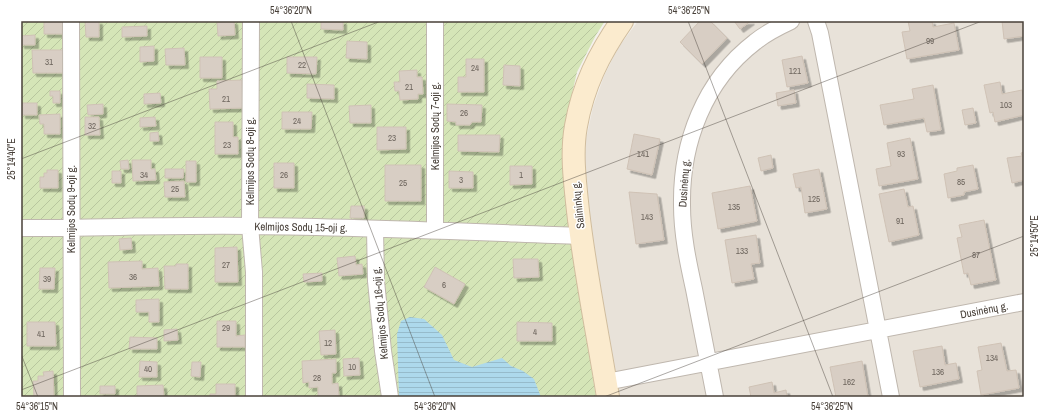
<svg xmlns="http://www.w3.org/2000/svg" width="1045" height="418" font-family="'Archivo Narrow',sans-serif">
	<defs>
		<pattern id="garden-furrows" width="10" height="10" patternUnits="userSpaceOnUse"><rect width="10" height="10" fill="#d5e5b7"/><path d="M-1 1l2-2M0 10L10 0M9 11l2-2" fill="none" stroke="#b8c69e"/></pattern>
		<pattern id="water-rules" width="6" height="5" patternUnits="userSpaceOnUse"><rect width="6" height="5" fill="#add9ec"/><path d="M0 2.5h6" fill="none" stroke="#96bbcb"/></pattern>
		<filter id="shadow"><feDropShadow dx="3.5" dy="3.5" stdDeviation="0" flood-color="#0004"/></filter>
	</defs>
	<rect width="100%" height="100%" fill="#f4f0eb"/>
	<!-- residential -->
	<path fill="#e8e2d9" d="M638 21H1024V397H618L586 196 584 165 586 139 593 107 604 76 618 48Z"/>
	<!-- garden -->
	<path fill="url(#garden-furrows)" d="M21 21H605L596 35 577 72 567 116 562 161 568 221 596 397H21Z"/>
	<!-- water -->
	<path fill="url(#water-rules)" d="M410 317 424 319 442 335 454 360 472 367 502 358 511 366 523 371 534 379 541 397H399L397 334 401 321Z"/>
	<!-- building -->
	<path fill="#d8cec4" stroke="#cfc2b5" filter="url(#shadow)" d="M44 21H66V34H44Z
		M85 21H99V37H86Z
		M234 21 235 35 218 36 217 22Z
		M321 21H343V30L321 29Z
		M700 21H710L727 38 702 64 680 42Z
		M734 21H751L740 29Z
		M908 21H932L933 27 954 23 959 50 907 59 902 32 910 31Z
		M1002 21H1024V36L1004 39Z
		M147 26V36L122 37V27Z
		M35 35V45H21V36Z
		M347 41 367 42V59L346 58Z
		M154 46V61L140 62V47Z
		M184 48 185 65H166L165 49Z
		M32 50H65V73H33Z
		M802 56 808 83 787 87 782 60Z
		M200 57H222V78H200Z
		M287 57H317L316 74 287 73Z
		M466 59H484V92H458V77H466Z
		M504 65 520 66V86L503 85Z
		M417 70V77H422L423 94H418V99L400 100 399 91H395L394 82H400L399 71Z
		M242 80 243 108 210 109 209 89H217V81Z
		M1000 82 1002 94 1022 90 1024 98V115L995 122 993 112 990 113 984 85Z
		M307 84 334 85V99L307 98Z
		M933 85 941 130 927 132 924 118 884 125 880 105 914 99 912 89Z
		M794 90 796 103 778 106 776 93Z
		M50 91H60V103H53V96H50Z
		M160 93 161 103 144 104V94Z
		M22 103H37V115H22Z
		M103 104V114L88 115 87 105Z
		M447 104 482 105 481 122H472L470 125H456V122L447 121Z
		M371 105V123H350L349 106Z
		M973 108 976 123 965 125 962 110Z
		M282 112H312L311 129H282Z
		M60 114V134H44V124H40L39 115Z
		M85 117H99L100 135H85Z
		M155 117 156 126 140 127V118Z
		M215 122H233V137H238V154H215Z
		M377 127H406V149L377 150Z
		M158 132 159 141H150V133Z
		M634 134 660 139 652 175 627 169Z
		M458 135H500L499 152 458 151Z
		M910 138 918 179 879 186 876 169 891 166 887 143Z
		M1024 152V180L1012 183 1007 158 1022 156 1021 153Z
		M771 155 773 168 761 171 758 158Z
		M128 160 129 169H121L120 161Z
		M132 160H151V169H155L156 180 133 181Z
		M186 161H196V182H186Z
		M274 163H294V188H274Z
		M385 165H421V201H385Z
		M973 165 978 189 964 192V195L948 198 944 174 957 171V168Z
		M510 166H532V184L510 185Z
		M165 169H184L183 178H165Z
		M819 169 827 209 805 213 801 187 796 188 793 174Z
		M47 170H58V188H40V177H44V173H47Z
		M112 171H121V183H112Z
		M449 171 473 172V188H449Z
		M184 181 185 197H165L164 182Z
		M750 186 757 221 718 229 712 193Z
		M904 189 908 207 913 206 919 235 889 242 879 194Z
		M629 192 657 194 664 240 636 244Z
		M351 206H364V218H350Z
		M984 220 996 280 971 285 968 273 964 274 957 238 962 237 959 225Z
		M756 235 760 263 751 264 754 279 732 283 725 240Z
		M131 238 132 249 120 250 119 239Z
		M237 247 238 282H215V248Z
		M355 256 356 265 362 264 363 274 339 276 337 258Z
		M513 259H538L539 277 514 278Z
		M142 261V269L158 268 159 286 109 288 108 262Z
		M176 264H188V289H165L164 266H176Z
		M435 267 465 284 454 304 424 287Z
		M40 268H55L54 289H39Z
		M322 273V281L304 282 303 274Z
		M159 299V322H149V312H136V300Z
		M217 321H236V336L245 335V347H217Z
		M27 322H55L56 346H27Z
		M517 322 552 323V341H517Z
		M177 329 178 340 164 341V330Z
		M335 330 336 354 321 355 319 331Z
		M130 337 157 338V349H129Z
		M1001 343 1007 371 1016 370 1019 388 981 395 977 371 982 370 978 347Z
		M942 346 945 365 956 363 959 379 920 387 913 351Z
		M359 358 360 375 344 376 343 359Z
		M336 359V373H332V384L338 383 339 397H318V387L309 388V382L303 383 302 361Z
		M140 361 157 362V377H139Z
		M862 361 868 397H836L830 367Z
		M192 362H201L200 377 191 376Z
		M53 371 54 397H34L33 381H38V376H44L43 372Z
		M772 382 774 393 786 390 787 397H751L749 387Z
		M216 384H235V397H210V394H216Z
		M163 385 164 397H137V386Z
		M100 386H115V394H100Z"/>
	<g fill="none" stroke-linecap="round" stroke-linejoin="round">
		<defs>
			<path id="street" d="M71 21 72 397
				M251 21 250 226 254 272V397
				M816 21 820 33 891 397
				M21 228C98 228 174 225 251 226 361 227 471 232 581 236
				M375 229 376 281 383 351 390 397
				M435 230V21
				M606 382 1024 302
				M715 397C708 361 701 325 694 289 688 262 682 234 682 205 681 143 704 81 755 42 766 33 778 27 791 21"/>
			<path id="secondary" d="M608 397C598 335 585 273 578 211 575 183 571 153 576 126 583 86 599 54 622 21"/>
		</defs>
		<!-- street casing -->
		<use href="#street" stroke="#bfb7ae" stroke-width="18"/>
		<!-- secondary casing -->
		<use href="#secondary" stroke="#d0bd9e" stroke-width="24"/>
		<!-- street -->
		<use href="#street" stroke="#fff" stroke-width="16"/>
		<!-- secondary -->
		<use href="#secondary" stroke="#fbebce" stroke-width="22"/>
	</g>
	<!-- ticks -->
	<path fill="none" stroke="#484039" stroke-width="1" stroke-opacity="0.45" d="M291 21 435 397M688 21 833 397M21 159 381 21M21 354 38 397M21 390 982 21M604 397 1024 236"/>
	<g text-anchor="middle" stroke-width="3" stroke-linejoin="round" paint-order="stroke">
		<!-- number labels -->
		<g font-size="9" fill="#6c645c">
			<text x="930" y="44">99</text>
			<text x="49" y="65">31</text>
			<text x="302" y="68">22</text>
			<text x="475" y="71">24</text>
			<text x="795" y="74">121</text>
			<text x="409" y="90">21</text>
			<text x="226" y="102">21</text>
			<text x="1006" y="108">103</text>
			<text x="464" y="116">26</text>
			<text x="297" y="124">24</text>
			<text x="92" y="129">32</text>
			<text x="392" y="141">23</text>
			<text x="227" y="148">23</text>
			<text x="643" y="157">141</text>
			<text x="901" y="157">93</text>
			<text x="144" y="178">34</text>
			<text x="284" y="178">26</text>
			<text x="521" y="178">1</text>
			<text x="461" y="183">3</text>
			<text x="961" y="185">85</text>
			<text x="403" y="186">25</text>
			<text x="175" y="192">25</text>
			<text x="814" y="202">125</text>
			<text x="734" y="210">135</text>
			<text x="647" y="220">143</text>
			<text x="900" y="224">91</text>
			<text x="742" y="254">133</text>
			<text x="976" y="258">87</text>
			<text x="226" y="268">27</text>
			<text x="133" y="280">36</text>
			<text x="47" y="282">39</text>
			<text x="444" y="288">6</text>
			<text x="226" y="331">29</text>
			<text x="535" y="335">4</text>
			<text x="41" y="337">41</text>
			<text x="328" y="346">12</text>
			<text x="992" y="361">134</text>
			<text x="352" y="370">10</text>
			<text x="148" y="372">40</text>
			<text x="938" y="375">136</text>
			<text x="317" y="381">28</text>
			<text x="849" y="385">162</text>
		</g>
		<!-- street labels -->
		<g font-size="11" fill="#484039" stroke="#fff">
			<text transform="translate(435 126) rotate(-90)" y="4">Kelmijos Sodų 7-oji g.</text>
			<text transform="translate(250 161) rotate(-90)" y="4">Kelmijos Sodų 8-oji g.</text>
			<text transform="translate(684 183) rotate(-86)" y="4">Dusinėnų g.</text>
			<text transform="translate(578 205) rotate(-96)" y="4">Salininkų g.</text>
			<text transform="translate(71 209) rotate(-90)" y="4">Kelmijos Sodų 9-oji g.</text>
			<text transform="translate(301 227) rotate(1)" y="4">Kelmijos Sodų 15-oji g.</text>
			<text transform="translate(984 310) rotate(-11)" y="4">Dusinėnų g.</text>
			<text transform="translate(380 313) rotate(-95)" y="4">Kelmijos Sodų 16-oji g.</text>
		</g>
	</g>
	<!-- border -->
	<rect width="1045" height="418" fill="none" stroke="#ffffff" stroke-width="44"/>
	<rect x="22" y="22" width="1001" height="374" fill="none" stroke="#484039" stroke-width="1.5"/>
	<g font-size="10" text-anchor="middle" fill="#484039">
		<text x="291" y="14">54°36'20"N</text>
		<text x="689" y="14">54°36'25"N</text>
		<text transform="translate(11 159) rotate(-90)" y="4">25°14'40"E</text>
		<text transform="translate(1034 236) rotate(-90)" y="4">25°14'50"E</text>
		<text x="37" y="410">54°36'15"N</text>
		<text x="435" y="410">54°36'20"N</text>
		<text x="832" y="410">54°36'25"N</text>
	</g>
</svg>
